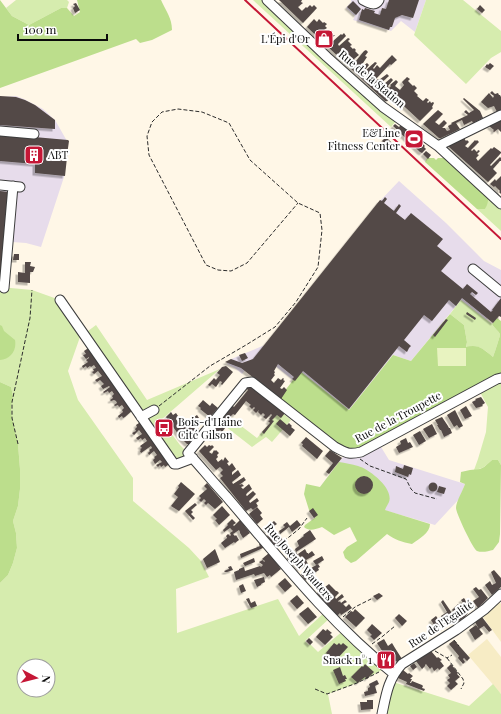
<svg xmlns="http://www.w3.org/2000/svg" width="501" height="714" font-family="'Playfair Display',serif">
	<defs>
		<filter id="shadow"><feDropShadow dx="-2.5" dy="2.5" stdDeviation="0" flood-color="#0004"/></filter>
	</defs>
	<rect width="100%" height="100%" fill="#fff7e7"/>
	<!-- industrial -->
	<path fill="#e7dceb" d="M351 0H426L415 32 401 21 391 31 353 20 355 16 346 8 351 2Z
		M16 96 24 99 43 109 55 120 67 141 64 177 41 247 26 243 12 242 0 287V97Z
		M399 181 446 223 484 261 501 270V300L486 320 461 300 411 361 393 355 349 410 301 372 293 380 259 353 242 374 235 368 227 364 229 360 267 344 379 202Z
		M378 442 389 460 465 484 459 499 435 525 384 510 320 487 346 453Z"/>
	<!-- farmland -->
	<path fill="#f7ecc5" d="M496 599 501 604V642L480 613Z
		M487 639 501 657V694L468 655Z"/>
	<!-- green -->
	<path fill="#d6ecae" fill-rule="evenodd" d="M16 0H67L69 2 67 8H61L29 25 12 16 6 8Z
		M253 0H267L396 121 391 127Z
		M426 0H463L501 31V52L491 58 466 84 414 35Z
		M488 192 501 204V231L477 209H485Z
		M0 287 32 290 60 300 84 334 96 325 147 400 220 369 161 420 180 445 193 458 177 464 80 337 68 371 78 400 133 478V501L189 548 201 561 209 577 176 589 177 633 278 599 299 636 326 611 331 617 305 641 309 645 310 644 318 652 344 630 386 668 357 683 328 694 332 714H0V583L8 575 13 563 17 548 16 533 13 521 18 506 20 489V469L18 444 12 418 11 408 13 396 11 387 0 382ZM24 666H48V690H24Z
		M461 300 492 324C494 328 500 332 500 335 500 336 494 355 493 357 483 349 480 344 466 348L467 342 464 325 450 314Z
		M501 378V465L498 460H492C485 466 483 469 474 470L478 459 486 432 488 407 480 392Z
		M280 411 291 420 272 442 266 437 252 447 225 426 232 419 257 438Z
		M390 681 469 706 493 684 501 694V714H382Z"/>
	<!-- forest -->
	<path fill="#bcde8c" d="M0 0 12 16 29 25 61 8H67L74 16 80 12 77 0H161C166 11 172 18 172 30L152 40 140 43 136 39 0 88Z
		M427 158H434L436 160 438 158H447L488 192C488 198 489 203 485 209H477L425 162Z
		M450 314 464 325 467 342 466 347C479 344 483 349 493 357 494 355 500 336 500 335 500 332 494 328 492 324L497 318 501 321V378L352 454 277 401 300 371 349 410 393 355 411 361Z
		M0 325 2 326 4 331 15 340C17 351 10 359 0 360Z
		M0 382 11 387 13 396 11 408 12 418 18 444 20 469V489L18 506 13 521 16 533 17 548 13 563 8 575 0 583Z
		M492 460H498L501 465 500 534 499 542 493 550C489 551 482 553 477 551 473 549 456 513 456 508 456 502 463 490 465 484L460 482 461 472 470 470 480 469 484 467Z
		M339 462C345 463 352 464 358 466 369 469 394 488 389 502 388 504 386 507 385 510L430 524C430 533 419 539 412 544 402 542 395 540 387 534L356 561 351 563 345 558 343 552 347 547 357 541 350 527 334 535 322 527C316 529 309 532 304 527L305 525 316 517 309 510 304 494 306 484 320 487Z"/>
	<!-- pitch -->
	<path fill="#e8f3c0" d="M437 348H466V366H438Z"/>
	<!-- building -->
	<path fill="#534946" filter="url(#shadow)" d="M279 0H302L301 2 303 3 298 7 302 11 306 7 307 8 310 5 312 7 314 5 317 8 303 23Z
		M389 0H419L413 18 402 15 395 18 392 27H390L389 30 359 20 362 9 364 10 365 8 375 11 374 13 380 15 382 8 386 9Z
		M353 1 361 9 356 15 347 7Z
		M76 3 80 10 75 13 73 8 75 6 73 4Z
		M480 5 485 10 482 13 477 9Z
		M314 19 317 22 319 19 323 23 324 22 327 24 325 26 327 28 324 30 329 35H335L329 41 331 43 341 34 342 35 344 33 346 36 338 44 339 46 348 38 350 39 348 41 352 45 350 46 353 49 354 48 356 50 355 51 359 55 354 59 356 61 364 51 366 50 368 52 365 56 367 57 361 66 362 67 367 63 369 65 365 70V71L375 62 377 63 373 68 374 69 377 65 380 68 392 55 397 60 391 65 390 64 375 80 376 81 378 79 379 80 387 74 389 76 381 83 383 85 391 78 393 80 388 86 389 88 391 86 390 85 396 80 398 82 395 86 400 90 404 85 402 82 407 77 410 79 408 81 413 86 412 87 414 85 417 88 414 91 418 95 417 96 423 101 426 98 429 100 427 102 428 103 430 101 431 103 433 102 434 103 432 107 433 108 420 121 393 96 387 101H385L307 27Z
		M490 63 494 66 490 70 485 67 487 64 488 65Z
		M492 91 495 94 498 93 499 95H500L501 97V110L497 112 494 106 488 108 481 102 489 93 493 98 494 96 490 93Z
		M0 96 16 97 25 100 35 105 55 120V129L0 125Z
		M464 98 480 111 483 118 473 123 472 121 464 125 462 120 456 123 460 129 441 138H439L423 124 438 110 443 114 435 122 439 125 444 120 447 123 442 128H445L447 131 450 130 448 126 452 124 451 123 468 115 464 112 466 110 469 113 474 110 463 99Z
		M501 120V132L498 129 494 132 493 131 494 130 489 126Z
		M395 124 399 127 402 124 425 146 424 147 426 149 422 153 420 152 393 126Z
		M0 134 68 140 69 141 68 148 65 176 35 173V164L0 161Z
		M386 137 393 144 390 148 382 141Z
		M464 138 466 141 467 140 469 142 465 146 468 148 475 140 476 141 477 140 479 142 471 150 472 151 474 149 477 152 478 150 480 151 477 154 479 155 476 158 478 161 491 148 492 149 494 147 501 152V153L490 165 491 166 500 157 501 158V161H500L493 169 497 173 488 182 449 147V144Z
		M426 151 431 155 428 159 423 154Z
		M501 176V194L499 192 500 191 495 186 494 187 490 184 495 179 496 181Z
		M0 191 10 192 4 272H0Z
		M385 197 387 199 384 203 394 211 399 204 401 206 396 213 405 220 411 213 443 239 437 246 452 258 441 271 463 289 467 284 478 293 476 295 472 292 470 294 491 312 493 310H492L501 298V317L499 316 493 323 462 298 456 306 449 300 432 321 424 315 404 340 411 346 409 348 407 352 399 346 349 409 303 371 295 381 292 379 294 377 278 364 274 371 275 372 274 374 275 375 271 380 274 383 278 378 281 380 283 378 284 379 283 380 285 381 280 388 282 389 284 387 287 390 281 399 241 368 225 362 231 359 242 363 253 359 380 200 382 201Z
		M14 254H19V260H13Z
		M25 262H31L30 266 35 267 33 272H30V283L18 282V272L25 273Z
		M467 312 476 318 475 320 466 314Z
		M446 319 448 320 435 337 433 335Z
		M90 347 134 409 125 417 123 418 122 416 119 418 118 416 123 412 122 410 124 408 122 405 119 407 118 405 115 406 114 405 117 403 116 401 114 400 111 401 110 400 113 398 112 396 114 394 112 391 109 393 108 391 104 393 103 392 110 387 109 386 103 389 101 386 104 384 100 380 97 382 95 380 102 376 98 371 94 374 92 372 94 371 93 369 96 368 94 365 91 367 90 366 87 368 86 366 83 368 82 366 88 362 86 360 89 358V357L86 359 83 355 86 354 84 351Z
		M245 353 248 358 242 361 239 355Z
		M226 366 233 372 222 385 221 384 222 382 220 381 216 387 212 384 210 386 208 385 214 378 216 380 219 376 220 375 217 373 222 367Z
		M249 385 285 413 281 418 277 415 272 420 274 421 264 434 262 432 270 423 268 421 270 420 269 419 272 415 271 414 266 419 263 417 265 415 263 413 261 415 258 412 259 410 256 413 253 410 255 408 254 407 252 409 249 406 251 405 246 401 235 415 233 414 231 416 229 419 231 421 230 423 229 422 226 425 227 426 226 428H225L222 432 220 430 213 439 209 435 232 405 234 407 239 401 248 390 246 388Z
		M481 397 485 403 482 405 483 406 476 408 472 402 476 400 475 399Z
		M203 400 210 406 212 403 218 408 210 417 200 409 201 408 198 406Z
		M466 406 472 416 465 419 460 410Z
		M455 410 463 426 459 428 457 425 454 427 447 415Z
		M171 412 173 415 176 413 178 416 176 419 178 422 180 420 183 423 180 425 181 426 184 424 185 426 190 422 192 421 191 419 197 415 199 418 191 424 196 430 198 428 199 430 195 436 193 434 187 437 191 441 189 444H187L181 438 166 417Z
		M442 417 448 426 449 428H450L452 433 444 437 441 430H440L437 425H438L435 420Z
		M280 419 287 425 289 423 292 426 291 427 295 430 290 436 276 424Z
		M142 421 171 463 165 467 164 465 161 467 160 465 158 467 156 465 162 462 160 460 155 464 153 460 155 458 154 457 157 455 154 451 149 455 148 453 150 451 149 450 152 448 151 446 141 453 140 451 141 450 140 449 142 448 140 446 147 441 145 438 142 440 141 438 138 440 136 438 142 434 139 430 134 435 132 433 136 431 135 429 137 427 136 425Z
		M432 424 437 434 429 438 423 429Z
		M420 431 426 441 419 445 413 435Z
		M306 437 323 451 317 459 302 446 303 444 301 443Z
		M406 438 408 443 410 442 413 447 399 453 396 447 401 444 400 441Z
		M205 445 207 447 209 445 211 446 212 445 214 447 209 452 212 454 214 450 215 451 216 450 219 453 217 455 218 457 216 459 218 462 222 459 223 461 225 457 229 462 227 463 229 466 232 463 236 469 232 472V475L238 470 241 475 232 482 233 484 244 477 245 479 246 480 239 485 242 484 244 486 241 487 243 489 249 484 252 489 247 493 246 495 247 496 253 491 256 494 249 501 250 503 257 498 259 501 256 503 258 506 253 510 251 508 246 511 220 478 223 476 220 473 223 470 220 467 216 470 199 451Z
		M330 450 342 458 329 474 326 472 333 463 325 456Z
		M404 465 413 468 411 475 409 474 408 477 395 472 396 466 403 469Z
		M355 485a9 9 0 1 1 18 0a9 9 0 1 1-18 0Z
		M181 482 195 494 179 511 171 506 178 497 174 494 179 487 178 486Z
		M428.5 487a4.5 4.5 0 1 1 9 0a4.5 4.5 0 1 1-9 0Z
		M207 483 223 502 215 509 208 503 206 505 204 503 206 501 204 499 201 502 199 500 201 498 199 496 207 489 204 486Z
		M439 486 446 488 444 494 437 492Z
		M195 503 197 505 191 510 193 512 191 514 195 518 193 520 185 511Z
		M222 506 230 515 219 525 215 520 217 519 213 515Z
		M257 507 262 513 260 515 263 519 257 524 249 514Z
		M313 508 318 515 314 518 309 511Z
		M232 519 236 523 233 525 234 526 240 520 250 533 243 538 240 533V532L239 530 233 534 235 536 236 535 239 540 235 543 234 542 225 548 221 543 227 538 226 536 228 534 230 536 231 535 230 533 233 531 230 528 224 532 223 530 228 525 227 524Z
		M297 520 301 525 292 532 289 527 280 534 279 531 285 527 283 525 287 522 290 526Z
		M274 521 277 524 267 531 265 528Z
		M310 530 316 539 296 552 295 549 299 546 297 541 304 536 303 535Z
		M274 531 278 536 279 535 283 540 275 546 267 536Z
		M260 543 264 547 263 548 241 558 240 554 260 546 259 545Z
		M215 549 220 562 207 568 203 559Z
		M305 549 307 553H308V554L312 551 315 555 306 560 308 564 300 569 295 563 303 557 302 556 300 557 298 554Z
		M296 552 298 555 296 556 299 559 291 564 287 558Z
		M269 553 281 569 271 577 270 575 267 577 264 573 255 576 254 574 236 580 234 572 239 570V569L244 567 245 571 260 566 261 567 263 565 259 562 263 560 264 562 265 561 262 559Z
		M322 556 324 560 316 565 313 561Z
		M254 558 255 562 245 566 243 563Z
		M318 564 320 567 318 568 319 570 313 574 314 575 305 580 301 574Z
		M231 566 233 570 227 572H225L224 571 229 569 228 567Z
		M494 570 501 578V587L492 595 485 585 490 581 492 585 496 583 491 572Z
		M264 577 265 582 261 584V585L257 587 254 580Z
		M285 578 292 586 285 592 278 584Z
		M243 584 246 591 241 593 239 586Z
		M329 584 336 591H337L339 593 335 597 336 599 342 594 344 597 338 601 339 602 340 601 341 603 345 600 347 602 343 604 346 607 349 604 352 608 341 615 340 613 337 616 317 593Z
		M476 587 479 590 481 589 488 598 478 608 473 601 479 597 473 589Z
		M379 593 383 596 377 600 373 596Z
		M297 595 304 603 297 609 290 601Z
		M249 598 251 603 255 601 257 606 251 608 246 599Z
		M464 598 471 609 467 612 468 613 465 617 459 621 456 618 458 616 457 614V613L455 610 453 611 452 610 458 604 460 607 461 606 464 608 466 607 461 600Z
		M443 600 454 616 452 618 454 621 446 626 441 616 447 612 441 602Z
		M308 607 317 617 308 624 299 614Z
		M355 609 365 618 356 627 345 617 351 611 353 612Z
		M399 614 407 621 402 626 395 618Z
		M436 616 444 627 438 631 431 620Z
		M482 617 492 630 489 632 484 626 479 629 475 622Z
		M372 624 382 633 374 640 370 636 372 635 367 630Z
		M476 625 483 634 475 640 469 630Z
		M323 629 326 631 327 629 332 633 330 634 333 637 325 645 316 637Z
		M309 638 313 642 310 645 306 641Z
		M384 639 388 646 392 643 395 648 402 659 397 662 396 661 390 665 389 664 384 658 386 657 377 643Z
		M454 640 470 658 467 661 464 658 463 659 465 662 463 664 458 658 459 656 449 644Z
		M334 643 337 645 339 643 341 645 343 643 348 647 335 661 326 653Z
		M431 651 437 658 438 657 442 660 440 661 441 662 444 666 439 670 438 668 434 671 432 667 430 669 426 664 425 665V666L422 669 416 661Z
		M414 663 417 667 413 670 410 666Z
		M365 664 374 672 367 679 365 677 360 681 358 683 351 677 362 666 363 667Z
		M451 664 458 673 457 674 460 677 455 681 458 684 451 690 447 686 450 683 447 680 450 678 448 675 451 673 447 668Z
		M340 667 343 676 345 675 347 679H345L346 681 339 684 333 670Z
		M403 670 408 674 409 673 413 676 410 679H412L410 683H411L412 681 422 685 423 686 422 688 425 689 424 691 406 684 407 682 398 678V677Z
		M377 680 379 684 375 686 377 693 365 696 364 692 368 691V688L370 687 369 684Z
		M367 700H373V709L361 710 360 702H367Z"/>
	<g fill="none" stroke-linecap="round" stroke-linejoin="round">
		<defs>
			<path id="minor" d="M267 0 327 57 383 107 438 146 501 204
				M363 0C369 3 375 7 379 0
				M0 131 34 134
				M438 146 501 115
				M0 185 20 187
				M473 269 501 292
				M4 288 13 186
				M60 300 174 464H177L193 458
				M141 417 154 410
				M394 674C330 623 279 558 226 496 213 482 201 467 188 453L245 383 252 382 335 447C347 453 348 455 361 452L497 379 501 378
				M382 714C386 695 388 679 402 664L456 630 485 609 501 594"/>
		</defs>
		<!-- minor casing -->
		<use href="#minor" stroke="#3d3d3d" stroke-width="11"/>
		<!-- path -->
		<path stroke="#2c2c2c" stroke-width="1" stroke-dasharray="4 2" stroke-linecap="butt" d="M159 406 210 366 246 345 275 327 296 302 318 267 322 230 320 213 298 203 250 160 229 123 202 112 178 109 162 112 152 122 147 136 149 155 206 265 218 270 231 271 247 263 298 203
			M18 444 12 418V402L30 318 32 290
			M360 459 370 466 406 479 411 489 415 493 437 499
			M279 545 299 529 307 518
			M343 617 355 607 371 599
			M454 640 459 646
			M372 644 383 636 395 626
			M435 651 447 658 452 655
			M447 658 463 679 464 683 461 689
			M339 664 361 656
			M315 689 327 694 357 683 379 672"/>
		<!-- minor -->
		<use href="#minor" stroke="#fff" stroke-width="9"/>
		<!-- rail -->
		<path stroke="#c51736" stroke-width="2" d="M245 0 501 239"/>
	</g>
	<!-- icons -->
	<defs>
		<symbol id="shop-square" viewBox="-11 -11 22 22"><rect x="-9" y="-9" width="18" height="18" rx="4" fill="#c51736" stroke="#fff"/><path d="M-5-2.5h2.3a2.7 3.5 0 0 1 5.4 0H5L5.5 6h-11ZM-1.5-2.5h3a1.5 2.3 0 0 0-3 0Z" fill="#fff"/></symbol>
		<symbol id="stadium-square" viewBox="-11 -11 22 22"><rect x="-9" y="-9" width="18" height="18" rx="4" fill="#c51736" stroke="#fff"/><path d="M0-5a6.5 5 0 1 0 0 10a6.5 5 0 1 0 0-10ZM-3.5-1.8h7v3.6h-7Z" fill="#fff"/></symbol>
		<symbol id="building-square" viewBox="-11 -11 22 22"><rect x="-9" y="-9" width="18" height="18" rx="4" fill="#c51736" stroke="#fff"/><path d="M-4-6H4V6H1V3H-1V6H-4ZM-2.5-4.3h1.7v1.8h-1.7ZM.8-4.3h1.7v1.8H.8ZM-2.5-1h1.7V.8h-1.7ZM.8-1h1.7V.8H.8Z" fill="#fff"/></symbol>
		<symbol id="bus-square" viewBox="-11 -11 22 22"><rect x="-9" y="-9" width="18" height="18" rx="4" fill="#c51736" stroke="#fff"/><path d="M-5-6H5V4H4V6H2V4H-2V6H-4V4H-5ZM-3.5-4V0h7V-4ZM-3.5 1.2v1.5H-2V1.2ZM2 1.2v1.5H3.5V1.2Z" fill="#fff"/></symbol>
		<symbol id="restaurant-square" viewBox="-11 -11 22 22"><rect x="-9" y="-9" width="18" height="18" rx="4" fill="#c51736" stroke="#fff"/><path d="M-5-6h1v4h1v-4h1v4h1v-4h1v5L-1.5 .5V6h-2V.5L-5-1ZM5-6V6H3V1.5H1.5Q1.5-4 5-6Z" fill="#fff"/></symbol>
	</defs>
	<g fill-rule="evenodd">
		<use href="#shop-square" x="313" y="28" width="22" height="22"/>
		<use href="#stadium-square" x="403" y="128" width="22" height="22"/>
		<use href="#building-square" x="23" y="144" width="22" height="22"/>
		<use href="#bus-square" x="153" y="417" width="22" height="22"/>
		<use href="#restaurant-square" x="375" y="649" width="22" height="22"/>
	</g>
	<g text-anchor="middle" stroke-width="4" stroke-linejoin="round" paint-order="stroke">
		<!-- poi labels -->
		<g font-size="11" fill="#0a0a0a" stroke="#fff" text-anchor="end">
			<text x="310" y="43">L'Épi d'Or</text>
			<text x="400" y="137">E&amp;Line<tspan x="400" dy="13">Fitness Center</tspan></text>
			<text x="48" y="159" text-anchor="start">ABT</text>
			<text x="178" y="426" text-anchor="start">Bois-d'Haine<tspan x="178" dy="13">Cité Gilson</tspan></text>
			<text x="372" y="664">Snack n° 1</text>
		</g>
		<!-- street labels -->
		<g font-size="11" fill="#0a0a0a" stroke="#fff">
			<text transform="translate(372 79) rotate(40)" y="4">Rue de la Station</text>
			<text transform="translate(398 417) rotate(-28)" y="4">Rue de la Troupette</text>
			<text transform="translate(299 562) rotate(49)" y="4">Rue Joseph Wauters</text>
			<text transform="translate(441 624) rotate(-34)" y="4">Rue de l'Egalité</text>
		</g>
	</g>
	<!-- north arrow -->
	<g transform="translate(36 678) rotate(97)"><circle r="19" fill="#ffffff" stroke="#9d9d9d"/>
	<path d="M0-3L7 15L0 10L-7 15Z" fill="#c51736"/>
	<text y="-6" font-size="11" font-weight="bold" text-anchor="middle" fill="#0a0a0a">N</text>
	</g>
	<!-- scale -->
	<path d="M18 34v6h89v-6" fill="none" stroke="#0a0a0a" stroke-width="2"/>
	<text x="24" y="34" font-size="12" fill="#0a0a0a" stroke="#ffffff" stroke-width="3" paint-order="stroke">100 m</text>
</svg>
